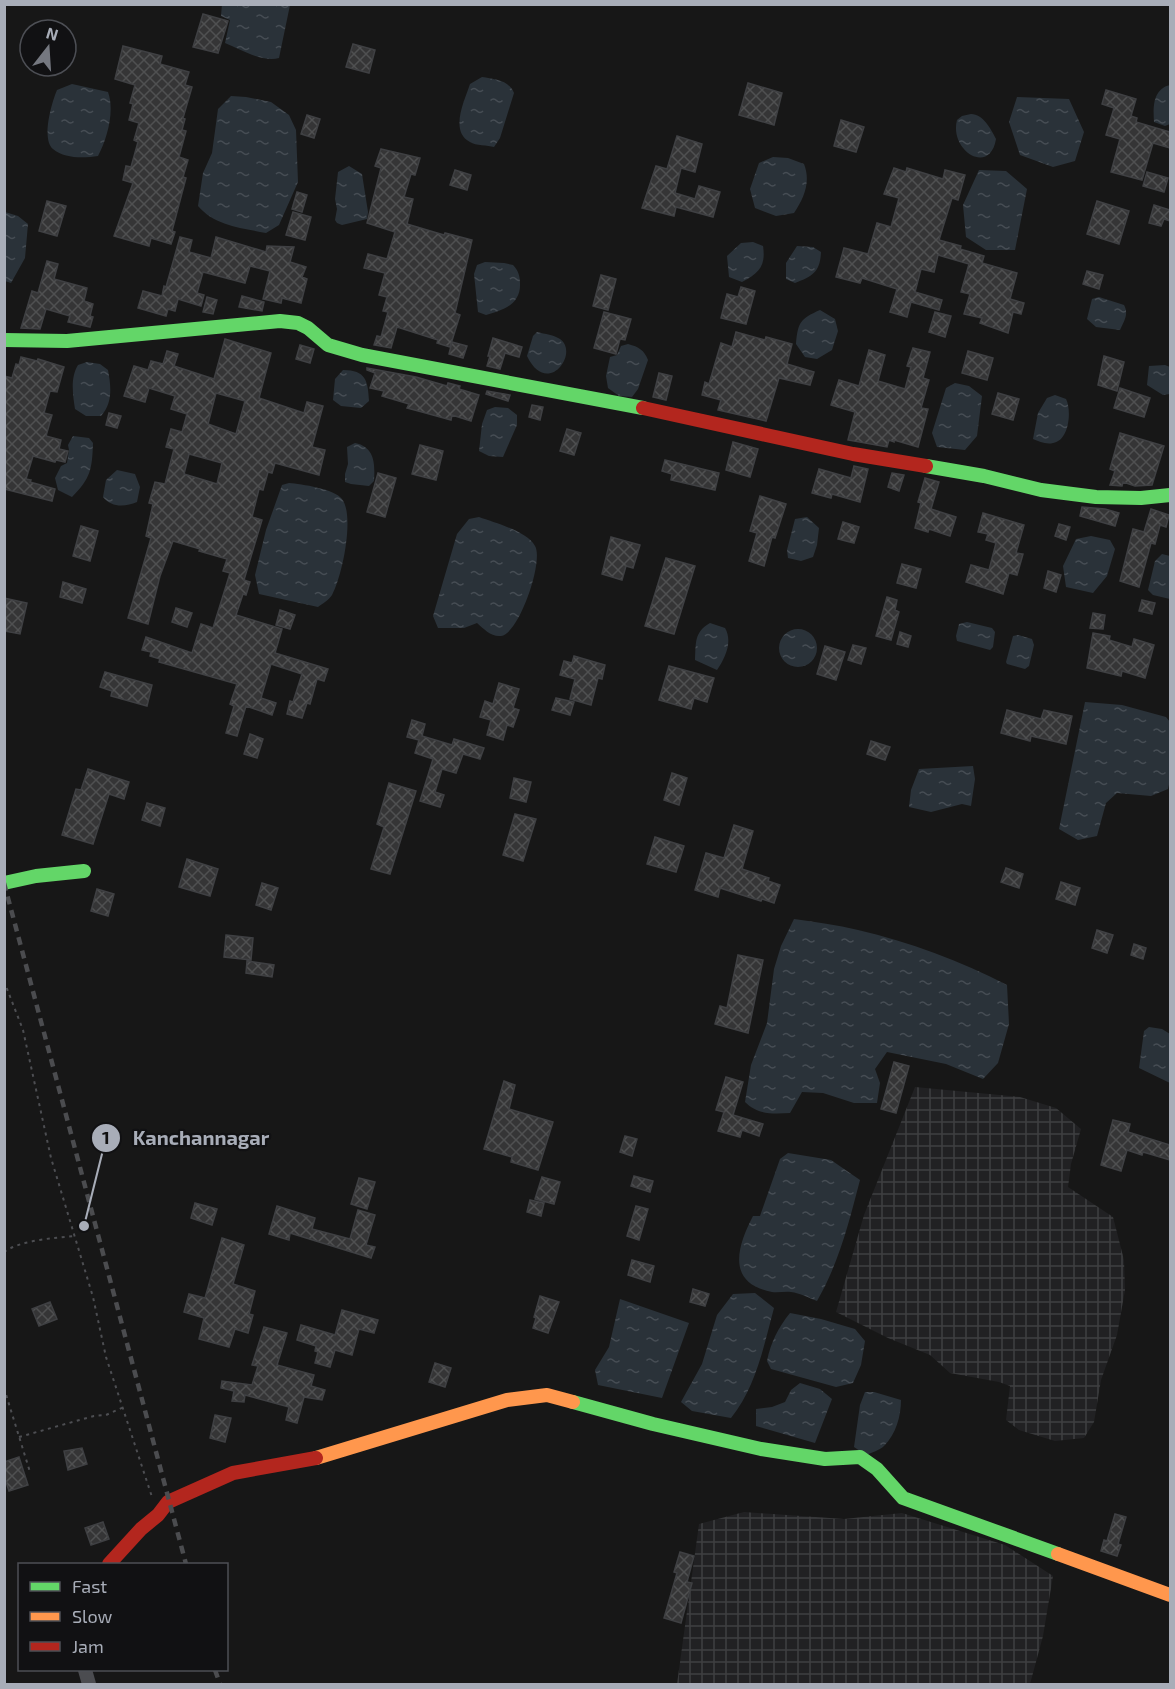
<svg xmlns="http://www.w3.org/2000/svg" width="1175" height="1689" font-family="'Exo 2',sans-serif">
	<defs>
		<pattern id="industrial-grid" width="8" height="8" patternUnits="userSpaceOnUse" patternTransform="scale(1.5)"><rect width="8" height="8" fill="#212123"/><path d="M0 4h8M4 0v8" fill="none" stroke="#3e3f41"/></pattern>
		<pattern id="water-ripples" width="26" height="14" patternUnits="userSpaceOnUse" patternTransform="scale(1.5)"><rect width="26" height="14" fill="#2a3239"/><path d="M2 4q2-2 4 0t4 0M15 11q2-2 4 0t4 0" fill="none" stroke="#464d54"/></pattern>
		<pattern id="building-cross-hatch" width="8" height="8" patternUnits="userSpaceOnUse" patternTransform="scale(1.5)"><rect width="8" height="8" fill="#353536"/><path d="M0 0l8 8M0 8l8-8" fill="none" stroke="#4f5051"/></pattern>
	</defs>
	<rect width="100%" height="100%" fill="#171717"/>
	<!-- industrial -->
	<path fill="url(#industrial-grid)" d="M915 1087 1020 1097 1056 1108 1081 1129 1071 1164 1068 1187 1113 1217 1124 1260 1125 1290 1117 1335 1101 1380 1094 1422 1084 1438 1055 1441 1019 1430 1006 1420 1010 1386 999 1382 950 1373 930 1355 888 1338 836 1312 864 1215Z
		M744 1512 844 1519 902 1513 1005 1545 1053 1576 1043 1636 1030 1684H677L699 1524Z"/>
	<!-- water -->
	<path fill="url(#water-ripples)" d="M222 4 290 5 279 58C263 63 240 49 225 43L230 20 221 16Z
		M482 77C494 79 509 80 514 93L500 138 494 147C488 145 476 146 470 142 449 131 465 100 470 84Z
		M72 84 108 92C115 111 107 139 98 156 84 158 65 159 53 149 41 139 52 102 57 90Z
		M1170 85V124L1165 126 1154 122C1153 107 1153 89 1170 85Z
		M231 96 246 97 271 102 289 115 296 130 298 182 279 225 266 233C242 228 215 226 198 206L203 173 212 153 218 109Z
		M1017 97 1069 99 1084 132 1075 161 1053 167 1020 155 1009 122Z
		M971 114C983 114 991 129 996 139 990 176 949 151 957 120L962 116Z
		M773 157 788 158 804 164C811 182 804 198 794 213L776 216 755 208 750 189 759 163Z
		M349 166 362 174 368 212 367 219 342 225 337 223 335 220 337 209 335 199 338 172Z
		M979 170 1006 171 1027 189 1015 250H986L966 237 963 205Z
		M5 212 18 216 28 224 25 258 11 283 5 281Z
		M753 242 763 246C766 266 759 273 742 282L729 277 727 256 741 243Z
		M797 246 813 247 821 252C820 272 813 276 795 283L786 279V263Z
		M485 262 504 263 513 265C518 270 520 276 520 283 521 304 504 310 486 315L478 312 474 274 477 265Z
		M1099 297 1124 305C1129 314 1124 321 1120 330L1096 327 1087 319 1092 299Z
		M820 310 835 319 838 331 832 350 817 359 805 357 796 344C798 322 800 319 820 310Z
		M537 332C545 334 554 335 560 339 580 353 547 398 527 356L533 336Z
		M628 344C639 347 644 350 648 360L638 389 632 397 619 396 608 388 606 376 610 357 617 355 621 346Z
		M87 362 100 364 108 370C111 386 113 403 101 416H86L75 409C73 395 70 378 78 365Z
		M1165 365 1170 367V394L1163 395 1147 385 1149 366Z
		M343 370C366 370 368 381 369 401L361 408 341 406 333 400 335 379Z
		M955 383 969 386 982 396 977 436 965 450 937 447 932 433 946 388Z
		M1055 395 1066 399C1072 411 1069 441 1053 443 1046 445 1039 441 1033 439L1038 413 1047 398Z
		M495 407 508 408 517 415V425L503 457 489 456 479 451 482 424 487 410Z
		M73 436 89 438 93 443C92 469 91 478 72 497L58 490 55 478 61 466 67 463 69 450 68 445Z
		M355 443C375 447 375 464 374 481L369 486 351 484 345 482V474L348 464 347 447Z
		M117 470 135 474 140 487 137 502C125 507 112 508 103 497L106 480Z
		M289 483C301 484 335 489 342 499 355 516 342 577 332 595 329 600 322 604 318 607L259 594 255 575 266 530 282 485Z
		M479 517C495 523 527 531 535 546 544 561 519 634 501 636 491 637 484 629 477 623L464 628H438L433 616 457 534 469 519Z
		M807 517 819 528 817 545 813 557 801 561 788 558 787 550 795 519Z
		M1091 536 1110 540 1115 549 1107 576 1093 593 1066 587 1063 566 1076 539Z
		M1162 554 1170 556V599L1153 595 1148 590 1155 561Z
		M967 622 992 628 995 632 993 647 990 650 957 641 956 636 959 624Z
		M710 623 725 628C733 642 725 658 717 670L695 660C696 643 694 632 710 623Z
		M779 648a19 19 0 1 1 38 0a19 19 0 1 1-38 0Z
		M1018 635 1032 639 1034 645 1029 666 1025 669 1007 664 1006 662 1013 636Z
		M1085 702 1122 705 1166 717 1170 722V780L1168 789 1151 796 1117 793 1106 803 1097 836 1078 840 1059 829Z
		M973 766 975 779 971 806 962 804 931 812 909 807 911 790 919 769Z
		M794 919C815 922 837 925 858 930 909 942 961 961 1007 985L1009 1024 998 1063 983 1079 946 1064 887 1052 875 1069 880 1083 877 1103H854L823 1093 802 1092 790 1113C773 1114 758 1115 745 1102L751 1065 767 1023 774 969 781 946Z
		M1149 1027 1162 1029 1170 1034V1083L1139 1068 1144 1031Z
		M788 1153 831 1160 860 1180C849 1222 839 1263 817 1301 809 1298 800 1293 791 1292 785 1291 778 1293 772 1292 726 1283 737 1247 753 1216H760L780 1159Z
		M755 1293 774 1308C764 1345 756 1387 731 1418L692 1411 681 1402 702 1364 717 1315 733 1294Z
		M620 1299 689 1323 662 1398 598 1385 595 1370 609 1347Z
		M790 1313 821 1319 855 1329 865 1341 861 1365 853 1383 836 1387 771 1369 767 1361C771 1342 778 1328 790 1313Z
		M800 1383 820 1389 832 1399 815 1443 756 1426V1409L772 1407 785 1402 791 1390Z
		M865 1392H874L901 1400C901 1416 896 1434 884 1446 880 1450 871 1453 866 1455L854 1447 860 1405Z"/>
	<!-- building -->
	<path fill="url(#building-cross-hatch)" stroke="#3f4043" stroke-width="1.5" fill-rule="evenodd" d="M203 14 228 21 218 53 193 47Z
		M353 44 375 50 369 73 346 67Z
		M123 46 162 56 160 64 189 72 185 85 192 87 183 118 185 119 182 130 186 131 179 157 188 160 183 177 186 178 172 231 175 232 171 244 151 238 149 246 114 236 133 183 123 180 126 166 131 167 138 142 134 140 139 123 129 120 133 104 130 103 135 85 115 79Z
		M748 83 782 93 774 125 739 115Z
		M1106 90 1136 99 1131 116 1137 118 1136 122 1170 132V148L1153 143 1142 180 1111 172 1120 139 1106 135 1114 108 1102 104Z
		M307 115 320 119 314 138 301 134Z
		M841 120 864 127 856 152 834 146Z
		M677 136 702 144 695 172 681 168 675 193 695 199 699 186 720 192 713 217 676 207 674 216 642 208 656 166 667 169Z
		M381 149 420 158 415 175 411 174 404 197 413 199 407 224 444 235 445 233 472 240 455 313 460 315 450 347 437 343 438 340 397 327 391 348 374 345 377 336 381 337 388 312 383 311 387 297 379 295 385 273 364 268 368 254 387 259 395 232 367 223 381 168 375 166Z
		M894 168 906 172 907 168 943 179 945 170 965 175 958 200 952 198 939 240 961 246 960 249 984 256 982 263 1017 273 1010 299 1024 303 1021 314 1013 312 1008 333 980 323 982 318 964 314 970 294 961 292 969 264 938 255 934 272 921 269 915 292 942 300 939 310 911 302 907 317 890 312 897 289 862 278 860 283 836 277 844 248 868 254 877 223 891 227 899 198 884 194Z
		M455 170 471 175 467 190 450 185Z
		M1147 172 1168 178 1164 192 1143 186Z
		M297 192 307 195 302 212 292 209Z
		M47 201 66 206 57 236 39 231Z
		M1097 201 1129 211 1119 244 1087 234Z
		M1154 205 1170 210V221L1164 219 1161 226 1149 223Z
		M293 212 311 217 305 240 286 235Z
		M180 237 192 240 189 252 211 258 216 237 266 252 267 246 294 247 290 262 306 267 302 277 307 279 301 303 282 298 281 303 263 299 270 271 250 266 245 283 203 272 197 293 204 295 201 306 178 299 175 311 168 309 166 316 138 308 143 291 162 296 164 286 166 287Z
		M47 261 58 264 54 279 87 288 84 301 93 304 90 316 93 317 90 327 68 322 70 316 46 309 40 329 21 328 32 291 38 293Z
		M1087 271 1103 275 1099 289 1083 284Z
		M601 275 616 279 608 310 593 306Z
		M741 287 755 291 746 324 721 318 727 294 738 297Z
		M242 296 264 302 262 311 239 307Z
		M207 297 217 300 213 314 203 312Z
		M604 312 631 319 625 340 620 339 616 354 594 348Z
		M935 312 951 316 945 337 929 332Z
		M736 332 765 340 766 337 792 344 787 364 814 372 810 385 779 378 766 421 718 410 721 400 702 395 705 382 709 384 721 343 732 347Z
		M493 338 522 347 519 357 505 353 500 369 487 366 490 356H488Z
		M225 339 271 353 259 398 304 413 307 402 323 406 312 447 325 450 319 475 275 463 272 473 268 472 263 490 259 489 252 517 262 520 244 580 250 582 246 595 243 594 236 615 282 629 275 653 328 669 324 681 317 679 310 704 307 703 302 718 287 714 290 701 293 702 302 674 271 664 261 698 276 703 272 715 246 706 237 736 226 733 234 706 230 704 237 684 159 662 160 659 150 656 151 652 142 650 146 637 192 653 201 624 213 628 230 573 223 571 227 559 199 551 200 549 173 541 160 576 148 624 128 618 151 538 146 536 153 504 149 503 155 482 165 484 174 449 166 447 171 429 182 432 187 414 171 409 175 396 149 388 145 402 124 396 134 366 148 370 151 361 163 364 167 351 178 354 174 366 214 379ZM216 393 245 401 236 434 208 424ZM189 454 222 463 217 484 184 474Z
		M452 342 467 346 463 358 449 354Z
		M300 345 314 349 310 363 296 359Z
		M913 348 930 352 923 378 929 380 921 408 928 409 918 447 894 440V442L889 440 887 447 848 440 855 412 831 405 839 380 859 386 869 350 885 355 878 381 905 389 911 367 907 366Z
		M968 351 993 358 987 380 962 373Z
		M1104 356 1124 362 1117 391 1098 385Z
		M21 357 37 361 38 359 64 367 57 392 50 391 44 413 52 415 46 436 61 440 59 449 68 451 65 462 56 460 55 462 33 456 26 479 31 480 30 482 55 489 52 501 4 489V376L12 378 16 364 19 365Z
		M367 368 416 377 447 386 448 383 460 386 459 389 479 395 471 421 452 415 451 420 422 412 407 408 409 404 382 396 384 391 370 388 375 373 367 370Z
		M659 373 672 376 666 400 653 397Z
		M1120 388 1150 398 1144 417 1114 408Z
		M487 391 510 395 508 401 486 394Z
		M998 393 1019 399 1013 420 992 414Z
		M532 405 543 407 540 420 529 417Z
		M109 413 121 416 117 428 106 425Z
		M567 429 581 433 574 455 560 451Z
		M1120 433 1164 446 1152 485 1135 486 1123 482 1122 486 1110 485 1115 471 1110 469Z
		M733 442 758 449 750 477 726 470Z
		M420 445 443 451 436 480 412 474Z
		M665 460 719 473 715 490 671 480 672 474 662 471Z
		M854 466 868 469 860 502 832 494 831 498 812 493 819 469 851 478Z
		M378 473 396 478 385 517 367 512Z
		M892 473 904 475 899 491 888 487Z
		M925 478 939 482 931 509 956 517 950 536 929 529 928 532 915 528 921 503 918 502Z
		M760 496 786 504 775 538 772 537 764 566 749 561 757 533 750 531Z
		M1082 507 1105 509 1119 513 1115 526 1080 516Z
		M1151 509 1169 515 1166 527 1160 525 1155 544 1151 543 1139 587 1120 581 1133 529 1144 532Z
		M983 513 1024 525 1016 553 1023 554 1017 575 1009 573 1003 594 966 582 971 565 989 570 996 543 986 540 988 534 978 532Z
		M843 522 859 527 854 543 838 539Z
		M1059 524 1070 527 1066 540 1055 536Z
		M81 526 98 531 90 561 73 556Z
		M611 537 640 545 633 568 626 566 622 580 602 574Z
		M666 558 695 566 674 634 645 626Z
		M902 564 921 569 916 588 897 583Z
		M1048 571 1061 575 1056 592 1044 588Z
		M63 582 86 589 82 603 60 597Z
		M887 597 897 600 895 610 899 612 891 640 876 636Z
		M4 598 27 603 20 634 4 631Z
		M1142 600 1155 603 1152 614 1139 611Z
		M176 608 192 613 187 627 172 622Z
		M280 610 295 615 290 629 276 625Z
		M1093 613 1105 615 1103 629 1090 628Z
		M900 632 911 636 908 647 897 644Z
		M1093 633 1110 636 1109 640 1132 647 1134 639 1154 645 1145 678 1122 671 1121 676 1087 668Z
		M853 645 866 648 861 664 848 660Z
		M825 646 845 652 836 680 817 674Z
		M574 656 605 665 602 679 598 678 591 705 570 699 575 679 560 675 564 661 572 663Z
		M669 666 714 678 707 702 694 698 691 709 659 700Z
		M105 672 152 685 147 706 111 696 112 691 100 687Z
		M499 683 519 689 513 708 519 710 513 727 507 725 503 740 487 735 491 720 480 717 485 701 493 704Z
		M556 698 574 702 570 715 552 710Z
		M1007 710 1041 719 1044 710 1072 716 1066 744 1031 736 1030 741 1001 733Z
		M412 720 425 724 422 736 452 745 454 739 484 748 480 759 463 754 456 773 442 769 435 792 444 795 440 807 420 801 433 759 415 753 419 740 407 737Z
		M250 734 263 739 257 758 244 754Z
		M871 741 890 747 885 760 867 754Z
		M88 769 129 782 124 799 109 794 93 844 62 835 76 789 81 790Z
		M672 773 687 778 679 805 664 800Z
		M514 778 531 782 526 802 510 798Z
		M389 783 416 791 390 874 371 869 384 827 377 824Z
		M147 803 165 808 160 826 142 820Z
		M515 814 536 819 523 861 503 855Z
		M734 825 753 831 742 869 769 878 768 881 780 885 774 903 762 899 761 901 720 888 718 897 695 890 706 853 724 858Z
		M655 837 684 846 676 872 647 864Z
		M187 859 218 869 210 896 179 887Z
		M1006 868 1023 874 1019 888 1001 882Z
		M1061 882 1080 888 1075 905 1056 899Z
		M262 883 278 888 271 910 256 905Z
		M97 889 114 894 108 916 91 911Z
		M1097 930 1113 935 1107 953 1092 948Z
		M226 935 253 938 251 960 224 957Z
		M1134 944 1146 948 1143 959 1131 955Z
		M738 955 763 960 748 1033 715 1024 720 1006 727 1008Z
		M247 961 274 965 272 977 246 973Z
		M894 1062 909 1066 896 1113 881 1109Z
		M726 1077 743 1082 733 1115 763 1124 759 1136 742 1130 740 1137 718 1131 724 1112 716 1110Z
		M504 1081 515 1085 509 1109 553 1122 538 1170 511 1162 512 1157 484 1149Z
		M1113 1120 1130 1124 1128 1132 1170 1145V1160L1143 1152 1142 1155 1127 1150 1121 1171 1101 1165Z
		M625 1136 637 1139 632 1156 620 1152Z
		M634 1176 653 1181 650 1192 631 1186Z
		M542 1177 560 1182 554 1204 535 1199Z
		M359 1178 375 1182 367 1209 351 1204Z
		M530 1200 544 1203 541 1216 527 1212Z
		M195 1203 217 1209 212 1225 191 1218Z
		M277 1206 315 1218 312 1229 350 1239 358 1210 375 1215 366 1245 375 1247 371 1258 290 1233 289 1240 269 1234Z
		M636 1206 648 1209 639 1240 627 1236Z
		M222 1238 244 1245 233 1284 255 1291 249 1314 253 1315 248 1333 235 1329 229 1347 199 1339 204 1318 184 1312 189 1294 205 1298Z
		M632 1260 654 1266 650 1282 628 1275Z
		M693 1289 709 1294 705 1306 690 1302Z
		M540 1296 559 1302 548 1333 533 1328 536 1318 534 1317Z
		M50 1302 57 1319 39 1326 32 1309Z
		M342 1310 378 1320 374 1333 359 1329 352 1355 335 1350 330 1367 315 1363 318 1352 315 1351 316 1346 297 1340 301 1325 335 1335Z
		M264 1327 287 1333 277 1365 314 1375 311 1386 325 1390 322 1400 304 1397 297 1423 286 1420 289 1407 245 1395 244 1402 232 1401 234 1391 221 1388 222 1381 252 1385 258 1366 252 1365Z
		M435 1363 451 1368 445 1387 429 1382Z
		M215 1415 231 1418 225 1442 210 1438Z
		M82 1448 87 1464 68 1470 64 1451Z
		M19 1457 28 1485 9 1491 4 1476V1462Z
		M1115 1514 1126 1517 1118 1544 1121 1545 1117 1556 1101 1551 1104 1540 1107 1541Z
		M103 1522 109 1539 91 1545 85 1528Z
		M680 1552 694 1556 687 1582 692 1583 681 1623 664 1618 677 1573 674 1572Z"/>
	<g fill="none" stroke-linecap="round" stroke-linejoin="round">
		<!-- path -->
		<path stroke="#4d4e52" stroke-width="2" stroke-dasharray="3 4.5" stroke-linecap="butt" d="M1170 818V819
			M4 981 23 1030 51 1158 93 1297 106 1357 152 1497
			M4 1252C21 1240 54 1238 74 1236
			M4 1388 30 1472
			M19 1437 94 1416 106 1415 124 1407"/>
		<!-- street -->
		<path stroke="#4b4c50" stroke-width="14" d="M85 1670 89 1684"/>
		<!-- fast -->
		<path stroke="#63d668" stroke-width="14" d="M4 340 67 341 280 321 298 323 308 328 328 345 362 355 643 408
			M926 466 984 476 1041 490 1096 497 1141 498 1170 495
			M4 883 36 876 84 871
			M573 1402 653 1424 761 1449 825 1459 860 1457 877 1469 903 1498 1058 1554"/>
		<!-- slow -->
		<path stroke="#ff974d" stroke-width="14" d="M316 1458 507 1400 547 1395 573 1402
			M1058 1554 1170 1595"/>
		<!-- jam -->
		<path stroke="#b3261e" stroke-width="14" d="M643 408 853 454 926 466
			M109 1564 141 1529 158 1515 168 1502 233 1473 316 1458"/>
		<!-- rail -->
		<path stroke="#4b4c4f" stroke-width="4.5" stroke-dasharray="8 6" stroke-linecap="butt" d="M4 883 186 1564
			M215 1670 220 1684"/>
	</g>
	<!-- callouts -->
	<path fill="none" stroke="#a8adb8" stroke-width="2" d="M84 1226L106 1138"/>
	<g fill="#a8adb8" stroke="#111113" stroke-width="2">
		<circle cx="84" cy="1226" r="6"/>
		<circle cx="106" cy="1138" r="15"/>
	</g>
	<g font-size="18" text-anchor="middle" font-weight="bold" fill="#111">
		<text x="106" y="1144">1</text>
	</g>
	<g font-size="20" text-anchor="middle" font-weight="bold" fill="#a8adb8" stroke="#111113" stroke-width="4.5" stroke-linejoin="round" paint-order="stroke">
		<text x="201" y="1145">Kanchannagar</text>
	</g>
	<!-- border -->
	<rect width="1175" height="1689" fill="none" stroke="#a8adb8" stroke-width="12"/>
	<!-- legend -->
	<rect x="18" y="1563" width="210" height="108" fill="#111113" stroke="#4d4f55" stroke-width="1.5"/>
	<rect x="30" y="1582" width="30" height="9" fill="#63d668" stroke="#4d4f55" stroke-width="1.5"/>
	<text x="72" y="1593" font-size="18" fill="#a8adb8">Fast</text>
	<rect x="30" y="1612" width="30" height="9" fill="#ff974d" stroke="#4d4f55" stroke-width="1.5"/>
	<text x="72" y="1623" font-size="18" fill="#a8adb8">Slow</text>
	<rect x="30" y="1642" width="30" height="9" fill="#b3261e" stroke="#4d4f55" stroke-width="1.5"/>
	<text x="72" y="1653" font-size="18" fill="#a8adb8">Jam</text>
	<!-- north arrow -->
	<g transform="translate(48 48) rotate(17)"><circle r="28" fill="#111113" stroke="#4d4f55" stroke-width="1.5"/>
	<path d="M0-4.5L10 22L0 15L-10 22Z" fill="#757880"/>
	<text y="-9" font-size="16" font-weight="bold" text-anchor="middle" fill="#a8adb8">N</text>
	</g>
</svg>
